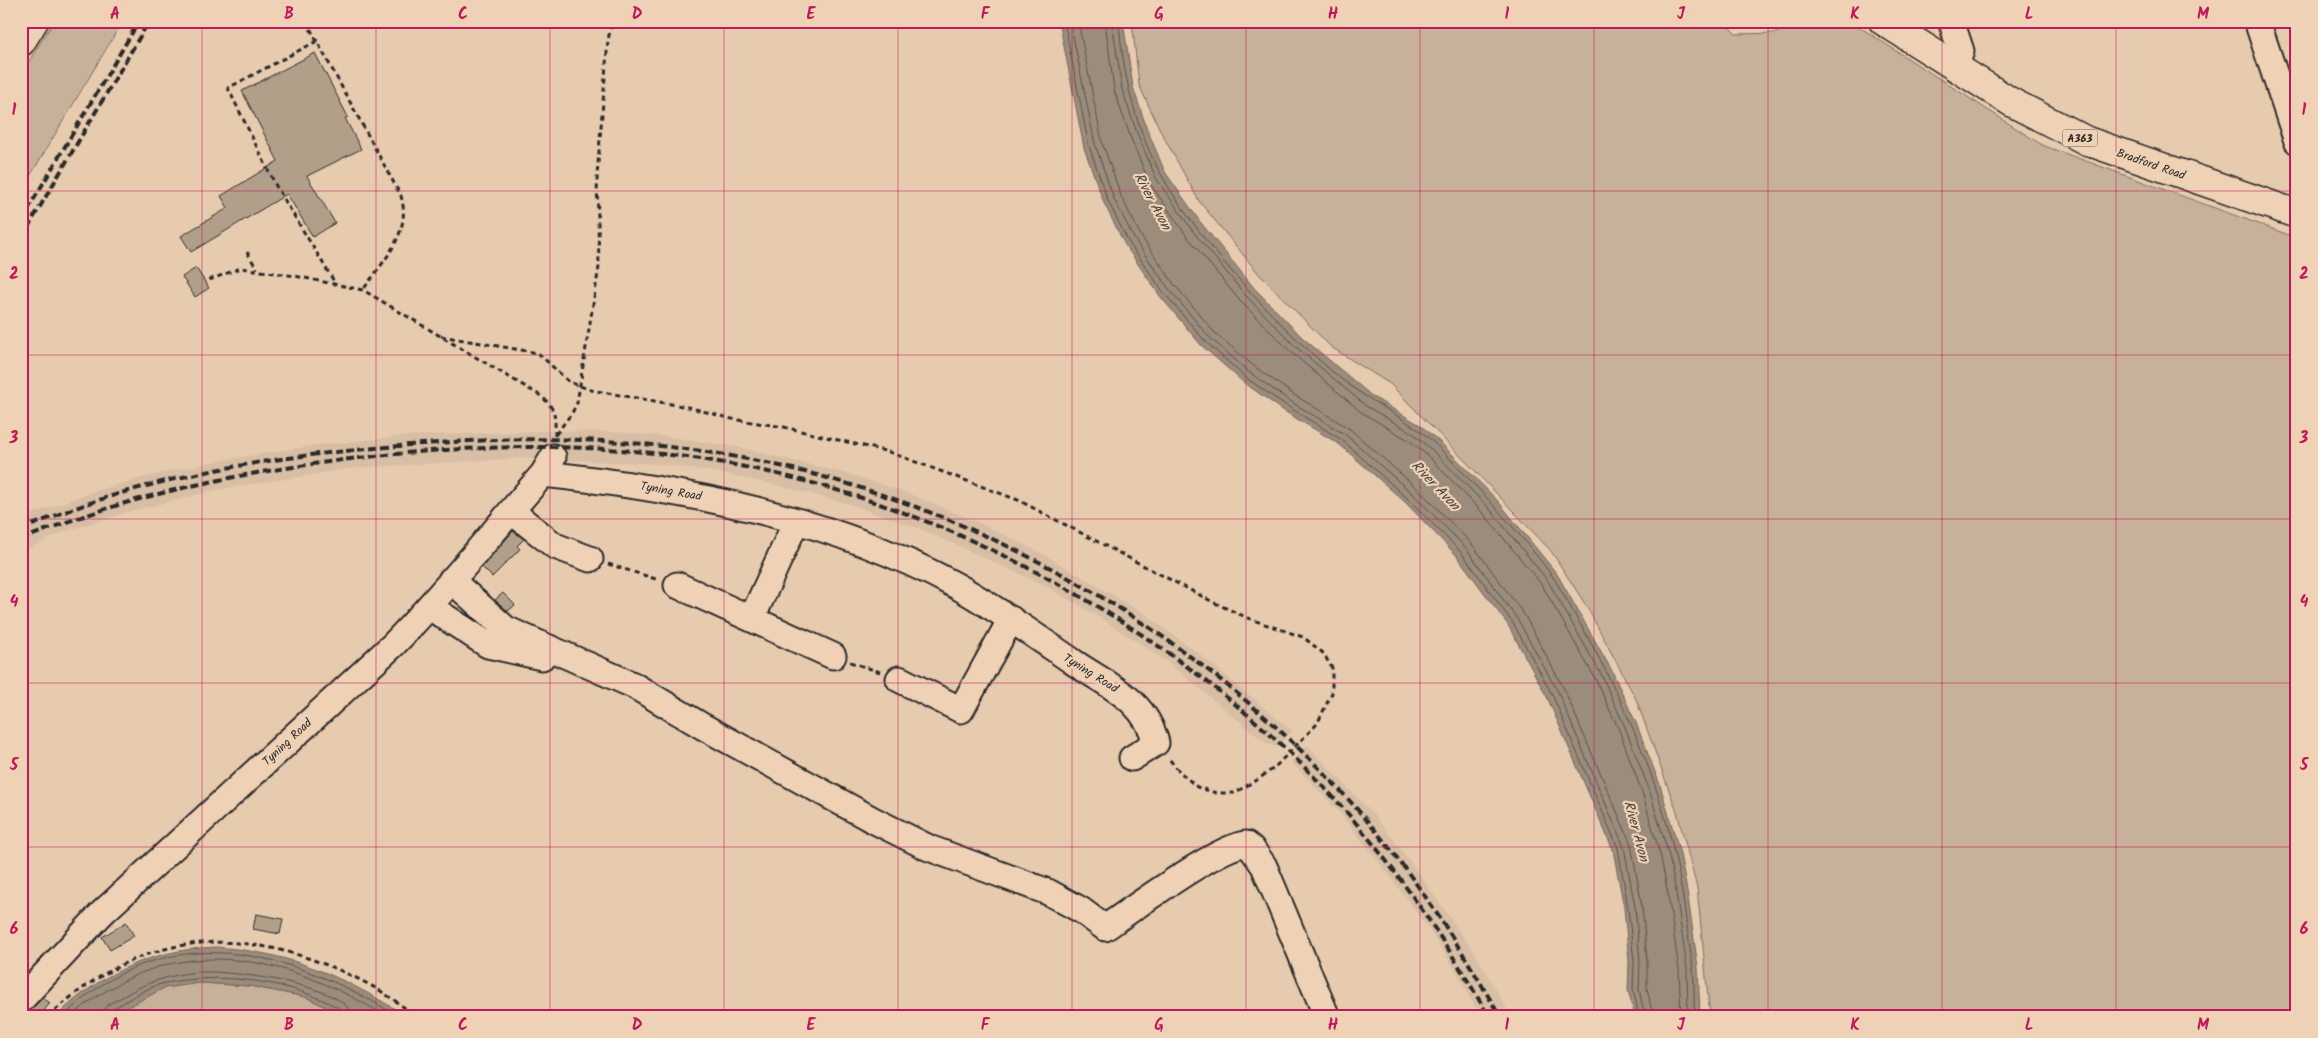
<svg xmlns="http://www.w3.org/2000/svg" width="2318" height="1038" font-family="Kalam,sans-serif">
	<rect width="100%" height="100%" fill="#e7cbaf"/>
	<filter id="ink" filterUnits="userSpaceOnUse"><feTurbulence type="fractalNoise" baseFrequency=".02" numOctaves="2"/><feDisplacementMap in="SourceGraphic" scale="10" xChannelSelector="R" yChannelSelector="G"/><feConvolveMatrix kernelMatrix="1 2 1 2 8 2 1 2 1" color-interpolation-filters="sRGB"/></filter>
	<g filter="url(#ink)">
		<!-- built -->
		<path fill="#d7bea4" d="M544 431 615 432 672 437 742 448 856 476 915 496 982 524 1043 554 1145 614 1202 656 1292 731 1276 747 1266 743 1166 661 1102 619 1044 585 918 528 849 504 780 486 720 473 658 464 524 458 354 468 216 490 131 511 63 532 21 552V518L95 491 153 475 217 461 318 445 404 436Z
			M1307 745 1373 814 1409 860 1477 956 1511 1017H1480L1457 973 1426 925 1385 870 1340 813 1291 762Z"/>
		<!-- green -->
		<path fill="#c8b19a" stroke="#7a6e62" d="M54 21H123L21 191V74Z
			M1132 21H1723L1736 34 1776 33 1799 21H1850L2042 145 2297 238V1017H1710L1697 888 1677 812 1636 699 1587 607 1551 551 1476 472 1390 384 1331 347 1259 274 1199 201 1161 132 1139 85Z
			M200 983 249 986 306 997 345 1017H109L164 988Z"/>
		<!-- water -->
		<path fill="#9c8c7b" stroke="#6f655b" d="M1059 21H1123L1133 87 1147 129 1165 172 1201 223 1255 289 1303 338 1373 397 1420 425 1441 443 1497 500 1557 574 1611 669 1636 723 1660 785 1680 854 1687 891 1698 967 1700 1017H1635L1628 990 1629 961 1624 908 1613 850 1547 697 1508 625 1457 556 1405 502 1339 444 1284 411 1243 382 1201 345 1160 296 1125 245 1104 203 1084 148Z
			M217 947C293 953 344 977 408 1017H345L306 997 249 986 200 983 164 988 109 1017H56C100 972 155 949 217 947Z"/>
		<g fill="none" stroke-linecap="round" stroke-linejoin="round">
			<!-- shore -->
			<path stroke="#58524b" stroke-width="1" d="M1064 21 1089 146 1108 201 1129 243 1164 293 1205 341 1246 378 1287 406 1342 440 1408 499 1461 552 1513 623 1552 694 1618 848 1628 908 1634 961 1633 989 1639 1017
				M1070 21 1095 144 1114 199 1135 240 1169 289 1209 337 1250 373 1290 401 1346 435 1413 494 1466 548 1518 620 1558 692 1624 847 1635 907 1640 961 1639 989 1645 1017
				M1078 21 1102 142 1121 196 1141 236 1174 284 1214 332 1255 367 1293 394 1350 429 1418 489 1472 544 1525 616 1564 689 1631 844 1642 906 1647 960V988L1653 1017
				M1105 21 1114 90 1130 136 1149 182 1186 235 1240 301 1290 351 1361 412 1410 441 1428 456 1483 513 1542 585 1595 678 1619 730 1642 792 1661 858 1668 894 1679 970 1681 1017
				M1112 21 1122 89 1137 133 1156 178 1192 230 1246 296 1295 346 1366 406 1414 434 1433 451 1489 508 1548 581 1601 674 1625 727 1649 789 1669 856 1676 892 1687 969 1688 1017
				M1119 21C1122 72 1136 131 1162 176 1202 246 1278 326 1340 378 1365 398 1394 412 1420 431 1438 444 1452 462 1467 477 1496 507 1529 544 1553 577 1564 594 1573 612 1583 629 1629 710 1667 799 1682 892 1686 917 1689 943 1693 969 1695 985 1693 1001 1695 1017
				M63 1017C164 914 291 950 399 1017
				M72 1017C84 1004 100 994 115 986 204 933 306 966 387 1017
				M102 1017C102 1005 113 1002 122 997 146 982 169 975 198 972 224 970 351 984 352 1017
				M108 1017 111 1010C127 1001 146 987 165 983 218 973 281 979 329 1003 336 1007 345 1009 346 1017"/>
		</g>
		<!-- building -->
		<path fill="#b29f8a" stroke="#2b2b2b" d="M315 53 348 117 345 118 361 149 307 176 335 223 313 237 287 194 191 252 181 236 228 208 221 196 278 161 242 91Z
			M196 268 209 288 195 297 182 277Z
			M513 531 524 539 517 546 520 549 492 577 482 567Z
			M503 593 515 605 508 611 495 600Z
			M256 914 283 919 280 934 253 929Z
			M126 922 134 936 110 950 102 937Z
			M43 998 50 1003 39 1017H21Z"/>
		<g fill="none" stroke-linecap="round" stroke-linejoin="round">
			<defs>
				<path id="minor" d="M1951 21 1961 51 1955 68
					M2257 21 2297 141
					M543 474C685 489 829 517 955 585 996 608 1034 635 1072 661 1106 685 1145 698 1156 743L1132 758
					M511 511 555 546 590 559
					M451 580 506 629 633 685 702 726 873 820 929 848 1048 892 1081 910 1105 928C1129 911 1222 844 1246 844L1252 849 1264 866 1327 1017
					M677 585 833 656
					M430 607 488 645 542 657
					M752 618 796 522
					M899 679 961 710 1011 619
					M21 1000 102 913 393 645C446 591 493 531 543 474L553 457"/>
				<path id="major" d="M1883 21 2011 102 2087 141 2297 214"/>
				<path id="highway" d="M21 42 34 21"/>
			</defs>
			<!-- minor casing -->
			<use href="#minor" stroke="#2b2b2b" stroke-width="29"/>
			<!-- major casing -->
			<use href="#major" stroke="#2b2b2b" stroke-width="31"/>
			<!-- highway casing -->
			<use href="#highway" stroke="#2b2b2b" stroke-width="31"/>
			<!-- path -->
			<path stroke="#2b2b2b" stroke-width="3" stroke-dasharray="5 4" stroke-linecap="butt" d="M306 21 401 196C412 233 383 261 363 290
				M317 41 228 88 276 186 335 283
				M247 252 257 269
				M209 280 241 268 295 276 363 290 541 396C557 410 555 417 555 437
				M441 336 538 353 569 382 591 390 688 407 732 419 784 427 889 452 1018 500 1213 602 1250 619 1303 637 1323 653 1332 668V693L1317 724 1274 768 1257 780 1234 793H1216L1197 787 1180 772 1169 759
				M556 434 572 413 577 403 599 267 597 176 608 40 612 21
				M608 564 659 580
				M850 662 880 672
				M48 1017C148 923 253 924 370 985 387 994 402 1006 417 1017"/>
			<!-- minor -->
			<use href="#minor" stroke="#efd2b5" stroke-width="25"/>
			<!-- major -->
			<use href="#major" stroke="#efd2b5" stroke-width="28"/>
			<!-- highway -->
			<use href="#highway" stroke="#efd2b5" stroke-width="28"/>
			<!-- rail -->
			<path stroke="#2b2b2b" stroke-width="4" stroke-dasharray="8 4" stroke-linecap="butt" d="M21 221 139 21
				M21 239 149 21
				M21 530C137 478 262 458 387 447 485 438 581 435 678 448 932 479 1177 611 1348 799 1407 864 1457 940 1500 1017
				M21 540C129 494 243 472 359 458 493 442 631 441 764 471 979 519 1196 643 1343 808 1399 872 1447 943 1489 1017"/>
		</g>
	</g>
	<!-- grid -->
	<path fill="none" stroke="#c2185b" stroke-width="1" stroke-opacity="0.55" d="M202 21V1017M376 21V1017M550 21V1017M724 21V1017M898 21V1017M1072 21V1017M1246 21V1017M1420 21V1017M1594 21V1017M1768 21V1017M1942 21V1017M2116 21V1017M21 191H2297M21 355H2297M21 519H2297M21 683H2297M21 847H2297"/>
	<g text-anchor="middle" stroke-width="4.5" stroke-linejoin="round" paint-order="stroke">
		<!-- shield labels -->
		<rect fill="#efd2b5" stroke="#665d54" stroke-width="1" x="2062.5" y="129.5" width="35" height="17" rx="4"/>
		<g font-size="11" font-weight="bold" fill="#2b2b2b">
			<text x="2080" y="142">A363</text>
		</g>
		<!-- street labels -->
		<g font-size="12" fill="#2b2b2b" stroke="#efd2b5">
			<text transform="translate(2151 164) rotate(19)" y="4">Bradford Road</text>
			<text transform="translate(671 491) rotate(10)" y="4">Tyning Road</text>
			<text transform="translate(1091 673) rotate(32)" y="4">Tyning Road</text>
			<text transform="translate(287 742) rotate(-43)" y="4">Tyning Road</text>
		</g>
		<!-- water labels -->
		<g font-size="14" font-style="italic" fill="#47433f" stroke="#efd2b5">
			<text transform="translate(1153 201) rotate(62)" y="5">River Avon</text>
			<text transform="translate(1436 485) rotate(46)" y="5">River Avon</text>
			<text transform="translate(1637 831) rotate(75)" y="5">River Avon</text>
		</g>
	</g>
	<!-- margin -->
	<rect width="2318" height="1038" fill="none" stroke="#efd2b5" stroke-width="55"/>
	<rect x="28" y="28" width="2262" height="982" fill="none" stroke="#c2185b" stroke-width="2"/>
	<g font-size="16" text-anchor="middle" font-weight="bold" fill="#c2185b">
		<text x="115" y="19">A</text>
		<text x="289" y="19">B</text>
		<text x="463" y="19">C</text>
		<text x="637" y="19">D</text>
		<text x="811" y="19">E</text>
		<text x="985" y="19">F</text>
		<text x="1159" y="19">G</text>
		<text x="1333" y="19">H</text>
		<text x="1507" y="19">I</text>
		<text x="1681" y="19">J</text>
		<text x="1855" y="19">K</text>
		<text x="2029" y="19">L</text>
		<text x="2203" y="19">M</text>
		<text x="14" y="115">1</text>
		<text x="2304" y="115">1</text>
		<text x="14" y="279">2</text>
		<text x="2304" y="279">2</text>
		<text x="14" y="443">3</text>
		<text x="2304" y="443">3</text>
		<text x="14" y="607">4</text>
		<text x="2304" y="607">4</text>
		<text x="14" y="770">5</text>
		<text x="2304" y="770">5</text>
		<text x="14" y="934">6</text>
		<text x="2304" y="934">6</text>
		<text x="115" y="1030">A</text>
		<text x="289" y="1030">B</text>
		<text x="463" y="1030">C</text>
		<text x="637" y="1030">D</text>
		<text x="811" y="1030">E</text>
		<text x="985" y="1030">F</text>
		<text x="1159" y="1030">G</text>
		<text x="1333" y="1030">H</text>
		<text x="1507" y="1030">I</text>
		<text x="1681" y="1030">J</text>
		<text x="1855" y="1030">K</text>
		<text x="2029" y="1030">L</text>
		<text x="2203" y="1030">M</text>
	</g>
</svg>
